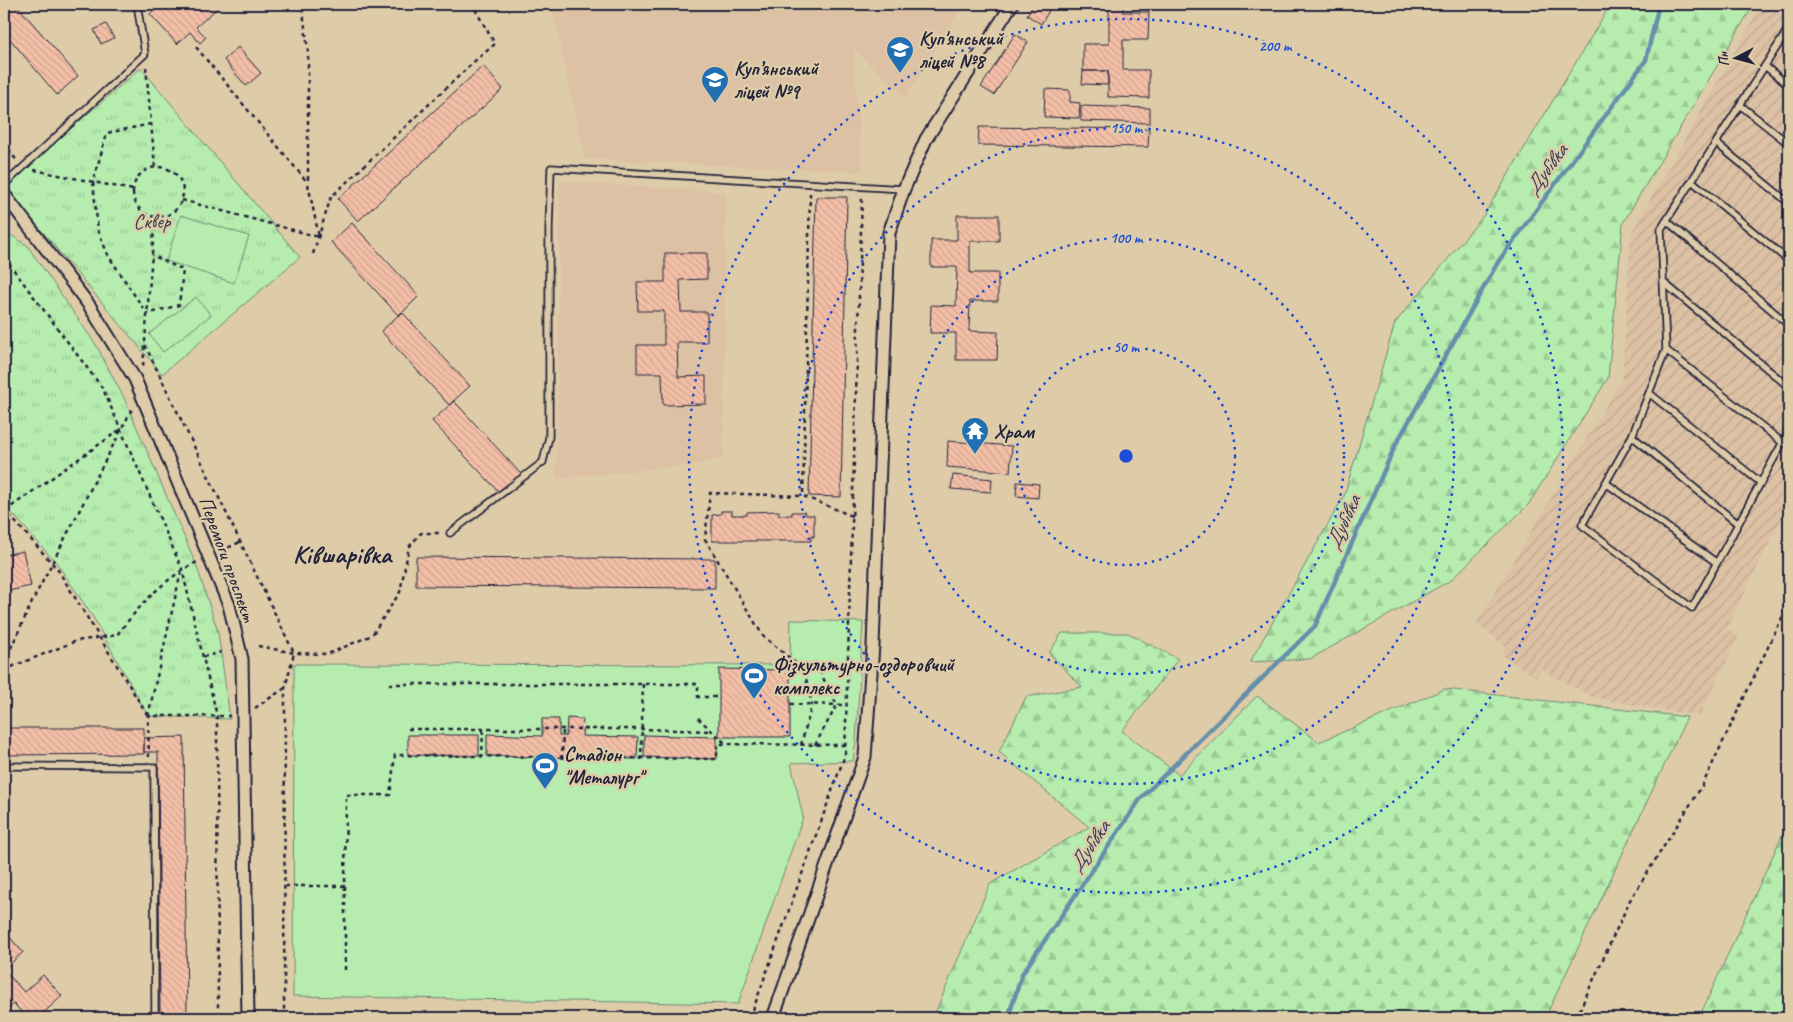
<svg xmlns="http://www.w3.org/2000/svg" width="1793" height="1022" font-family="Caveat,sans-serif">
	<defs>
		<pattern id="industrial-furrows" width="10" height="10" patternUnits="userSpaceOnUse" patternTransform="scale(1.25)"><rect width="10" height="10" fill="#ddc1a4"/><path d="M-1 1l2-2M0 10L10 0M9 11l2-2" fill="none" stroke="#bda68e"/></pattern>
		<pattern id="grass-tufts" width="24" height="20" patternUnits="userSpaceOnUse" patternTransform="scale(1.25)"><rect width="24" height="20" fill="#b6ecae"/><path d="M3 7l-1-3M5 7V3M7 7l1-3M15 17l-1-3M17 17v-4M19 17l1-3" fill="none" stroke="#9cca97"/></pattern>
		<pattern id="forest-firs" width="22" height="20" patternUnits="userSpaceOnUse" patternTransform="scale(1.25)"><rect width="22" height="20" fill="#b6ecae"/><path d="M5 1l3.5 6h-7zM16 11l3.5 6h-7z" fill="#9cca97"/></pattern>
		<pattern id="building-back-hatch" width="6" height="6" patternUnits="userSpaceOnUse" patternTransform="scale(1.25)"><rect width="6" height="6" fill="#f4bfa7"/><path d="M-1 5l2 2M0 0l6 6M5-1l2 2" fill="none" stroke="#d1a491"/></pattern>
	</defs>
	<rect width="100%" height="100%" fill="#decca9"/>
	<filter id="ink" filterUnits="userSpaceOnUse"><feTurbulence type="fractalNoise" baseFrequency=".02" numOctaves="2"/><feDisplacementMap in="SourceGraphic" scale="10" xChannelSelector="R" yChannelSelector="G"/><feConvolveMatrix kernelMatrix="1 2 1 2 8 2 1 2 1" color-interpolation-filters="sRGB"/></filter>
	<g filter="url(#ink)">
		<!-- built -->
		<path fill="#ddc1a4" d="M551 4H964L906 98 854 50 862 172 585 159Z
			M560 181 726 192 724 458 692 465 556 479Z"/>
		<!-- industrial -->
		<path fill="url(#industrial-furrows)" d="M1762 4H1789V505L1727 628 1738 637 1700 716 1594 698 1541 669 1536 677 1501 655 1506 646 1476 624 1622 379 1631 233Z"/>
		<!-- grass -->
		<path fill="url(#grass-tufts)" stroke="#6c8774" d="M141 68 300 257 162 374 4 186Z
			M4 231 27 245 96 345 124 398 196 564 218 632 230 719 148 716 93 617 58 565 4 504Z"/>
		<!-- forest -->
		<path fill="url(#forest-firs)" stroke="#6c8774" d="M1611 4H1754L1623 223 1608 378 1528 505 1451 580 1310 659 1250 662 1344 496 1395 323 1484 215Z
			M1062 633H1128L1178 659 1122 731 1179 775 1257 696 1319 742 1445 689 1687 717 1545 1018H933L990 884 1089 827 999 752 1026 697 1082 687 1049 653Z
			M1789 820V1018H1699Z"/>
		<!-- garden -->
		<path fill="#b6ecae" stroke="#6c8774" d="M181 215 249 236 234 283 166 261Z
			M196 297 211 315 163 352 149 334Z
			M791 620 863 622 856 740 853 761 791 763 803 817 738 1004 293 996 294 664 790 665Z"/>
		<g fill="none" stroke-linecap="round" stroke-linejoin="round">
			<!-- stream -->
			<path stroke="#658faa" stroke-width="4.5" d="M1008 1018 1022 974 1141 798 1315 626 1395 446 1498 262 1646 60 1659 4"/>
		</g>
		<!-- building -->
		<path fill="url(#building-back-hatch)" stroke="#22223b" d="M4 4H16L78 76 57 95 4 32Z
			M161 4H222L196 27 206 37 200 43 190 32 177 44 150 14Z
			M1034 4H1053L1041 24 1027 15Z
			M1084 4H1123V12H1149L1148 40H1123V70H1149V98L1108 97V71H1083V44H1109V6H1084Z
			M106 24 114 38 101 44 94 30Z
			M1015 34 1028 42 994 95 981 87Z
			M238 47 261 73 246 86 224 60Z
			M483 66 503 89 358 221 338 199Z
			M1083 71H1108V85L1082 84Z
			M1045 89 1070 90V102L1080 103 1079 118 1044 117Z
			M1081 106 1150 108V123L1081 121Z
			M979 127 1149 129 1148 147 978 145Z
			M816 197H847L841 497 809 496Z
			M957 215H999V241H970V273H998V301H970L969 331 998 332 997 360H956V333H930L931 305 956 306 957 267H931V240H957Z
			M352 223 419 296 399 316 331 242Z
			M665 253H707V279L680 280 681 312H707V342H677L678 377 706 376V404L663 405 662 373H637V345H664V311H638L637 282H665Z
			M402 312 470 386 449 405 381 331Z
			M454 401 521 474 500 493 432 421Z
			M948 441 1012 446 1010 472 947 467Z
			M953 475 992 479 991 492 951 489Z
			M1017 482 1039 484 1038 498 1016 496Z
			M721 511H732V515H747V512L779 511V515H792V512H805V515H814V537L811 536V541H712V515L721 514Z
			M23 551 31 586 4 592V555Z
			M416 557 715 559V588L416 586Z
			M719 669 790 670V737H719Z
			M567 718 583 719 582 736 638 737 637 759 487 756V734L542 736V719H559V736H566Z
			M4 728H144V754L4 755Z
			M408 735H479V756L408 755Z
			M644 735 717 737V759L644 757Z
			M184 737 187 1018H160L158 752H144V738Z
			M4 931 23 952 4 970 24 992 43 975 62 996 38 1018H27L14 1004 4 1013Z"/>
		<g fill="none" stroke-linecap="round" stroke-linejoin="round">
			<defs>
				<path id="lane" d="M1789 28 1661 229 1666 350 1632 436 1582 525 1692 608 1789 431
					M1765 66 1789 86
					M1740 105 1789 144
					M1716 143 1789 203
					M1692 181 1789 261
					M4 185 145 54 137 4
					M1667 221 1789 325
					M1663 282 1789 387
					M1666 350 1783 443
					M1649 393 1761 483
					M1632 436 1738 524
					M1606 483 1717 563
					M450 533 543 462 549 437V228L551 168 904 189
					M4 766 154 767 155 1018"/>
				<path id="street" d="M4 194 89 305 135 379 229 605 242 659 248 1018
					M773 1018 865 757 873 645 889 233 904 189 926 139 1012 4"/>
			</defs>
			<!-- lane casing -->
			<use href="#lane" stroke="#22223b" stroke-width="9"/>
			<!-- street casing -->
			<use href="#street" stroke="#22223b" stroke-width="15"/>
			<!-- path -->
			<path stroke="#22223b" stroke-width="2.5" stroke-dasharray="4 4" stroke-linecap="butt" d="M196 47 308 183
				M146 67 155 167
				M151 124 107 133 93 182 98 230 108 255 147 314 179 305 183 270 152 255
				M4 143 17 161
				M133 192a25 25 0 1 1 50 0a25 25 0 1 1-50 0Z
				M34 170 133 190
				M810 193 803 496 852 516
				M182 200 319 237 308 184V50L302 4
				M313 254 331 197 477 59 495 44 472 4
				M4 257 103 389 182 569 217 716 218 1018
				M145 345 294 653 285 688 284 1018
				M143 366 155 217
				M4 509 58 570 148 716
				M5 511 121 429
				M221 551 240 542
				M258 646 294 653 328 654 372 635 400 592 409 547 421 533H441
				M203 657 221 652
				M4 663 33 600 133 407
				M4 670 76 641 117 635C139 606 165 577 199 561
				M804 670H819L837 705 815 745
				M389 684H698V697H719
				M790 704 847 705
				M255 708 285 688
				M148 716 181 572
				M698 718 725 743
				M408 729H642L711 731
				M801 745 812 704 804 670 763 636 705 539 710 493 803 496
				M149 757 148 716H230
				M482 758 483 729
				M562 759 563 729
				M641 760 643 684
				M285 886H345L346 795H390L395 755 717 759V744L845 745
				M345 886V971
				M750 1018 845 755 862 196
				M1576 1018 1630 900 1702 786 1789 603"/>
			<!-- lane -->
			<use href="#lane" stroke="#decca9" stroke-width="5.5"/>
			<!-- street -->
			<use href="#street" stroke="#decca9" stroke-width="11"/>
		</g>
	</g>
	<!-- distance rings -->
	<g fill="none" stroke="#1d4ed8" stroke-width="2.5" stroke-dasharray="2.5 5">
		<circle cx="1126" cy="456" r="109"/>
		<circle cx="1126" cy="456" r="218"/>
		<circle cx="1126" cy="456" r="328"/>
		<circle cx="1126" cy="456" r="437"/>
	</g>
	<!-- icons -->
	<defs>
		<symbol id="school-pin" viewBox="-11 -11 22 30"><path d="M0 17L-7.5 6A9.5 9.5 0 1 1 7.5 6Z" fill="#1f6fb2" stroke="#decca9"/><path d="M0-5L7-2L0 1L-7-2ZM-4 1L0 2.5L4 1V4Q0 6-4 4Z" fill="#fff"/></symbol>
		<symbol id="temple-pin" viewBox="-11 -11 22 30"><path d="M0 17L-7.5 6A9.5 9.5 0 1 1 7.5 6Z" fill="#1f6fb2" stroke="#decca9"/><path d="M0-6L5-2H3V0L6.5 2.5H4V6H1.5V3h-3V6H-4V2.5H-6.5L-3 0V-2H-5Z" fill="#fff"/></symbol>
		<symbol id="stadium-pin" viewBox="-11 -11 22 30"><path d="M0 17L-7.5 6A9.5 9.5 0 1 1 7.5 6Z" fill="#1f6fb2" stroke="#decca9"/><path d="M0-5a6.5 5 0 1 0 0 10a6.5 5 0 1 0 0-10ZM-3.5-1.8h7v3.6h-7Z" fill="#fff"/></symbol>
	</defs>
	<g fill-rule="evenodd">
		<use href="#school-pin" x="884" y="34" width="32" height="43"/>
		<use href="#school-pin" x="699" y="64" width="32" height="43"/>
		<use href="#temple-pin" x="959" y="415" width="32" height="43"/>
		<use href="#stadium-pin" x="738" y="660" width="32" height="43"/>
		<use href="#stadium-pin" x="529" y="750" width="32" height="43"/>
	</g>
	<g text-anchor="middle" stroke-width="5" stroke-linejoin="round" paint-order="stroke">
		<!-- poi labels -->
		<g font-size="20" font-weight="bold" fill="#22223b" stroke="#decca9" text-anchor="start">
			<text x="919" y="45">Куп'янський<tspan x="919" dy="23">ліцей №8</tspan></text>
			<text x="734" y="75">Куп’янський<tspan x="734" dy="23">ліцей №9</tspan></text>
			<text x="994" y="438">Храм</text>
			<text x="773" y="671">Фізкультурно-оздоровчий<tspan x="773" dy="23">комплекс</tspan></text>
			<text x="564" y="761">Стадіон<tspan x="564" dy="23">"Металург"</tspan></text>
		</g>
		<!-- park labels -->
		<g font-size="20" fill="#38404c" stroke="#decca9">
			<text x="152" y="228">Сквер</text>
		</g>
		<!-- street labels -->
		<g font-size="20" fill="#22223b" stroke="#decca9">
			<text transform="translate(228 559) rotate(70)" y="7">Перемоги проспект</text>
		</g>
		<!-- water labels -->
		<g font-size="21" font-style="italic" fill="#333d57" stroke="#decca9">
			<text transform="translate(1546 169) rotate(-54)" y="7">Дубівка</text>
			<text transform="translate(1343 522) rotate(-66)" y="7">Дубівка</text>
			<text transform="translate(1089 846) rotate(-56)" y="7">Дубівка</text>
		</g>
		<!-- district labels -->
		<g font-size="25" font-weight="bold" fill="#22223b" stroke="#decca9">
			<text x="342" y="563">Ківшарівка</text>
		</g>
	</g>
	<circle cx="1126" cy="456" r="8" fill="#1d4ed8" stroke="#decca9" stroke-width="2.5"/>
	<g font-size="15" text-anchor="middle" font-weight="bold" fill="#1d4ed8" stroke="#decca9" stroke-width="5" stroke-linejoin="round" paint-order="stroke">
		<text x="1275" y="51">200 m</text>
		<text x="1126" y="133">150 m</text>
		<text x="1126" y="243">100 m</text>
		<text x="1126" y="352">50 m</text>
	</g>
	<!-- margin -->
	<rect width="1793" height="1022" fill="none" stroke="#decca9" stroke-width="20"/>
	<rect x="10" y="10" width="1773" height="1002" fill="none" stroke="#22223b" stroke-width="2" filter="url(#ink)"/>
	<!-- north arrow -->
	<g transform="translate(1736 58) rotate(264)" stroke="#decca9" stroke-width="4" paint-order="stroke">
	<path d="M0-4L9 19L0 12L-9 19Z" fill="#22223b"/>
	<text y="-8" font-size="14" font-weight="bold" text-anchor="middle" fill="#22223b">Пн</text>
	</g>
</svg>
